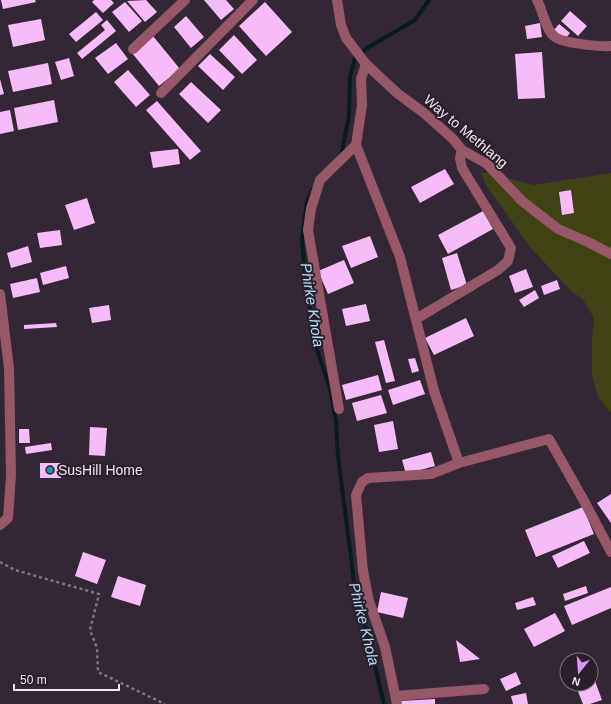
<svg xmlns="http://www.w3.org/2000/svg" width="611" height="704" font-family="Helvetica,sans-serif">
	<rect width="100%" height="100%" fill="#342735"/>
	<!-- green -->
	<path fill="#3f4212" d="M481 173H488L534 185 611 173V413L598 397 592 375V340L594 318 582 298 572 292 530 247 486 185Z"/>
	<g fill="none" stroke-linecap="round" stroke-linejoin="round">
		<!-- stream -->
		<path stroke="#091a20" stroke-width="4" d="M341 156 349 116 350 76 355 59 367 48 415 20 429 0
			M313 189 307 201 302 238 304 267 315 343 330 389 336 421 338 456 353 573 355 597 368 636 384 704"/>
	</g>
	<!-- building -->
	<path fill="#f6bcf7" d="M1 0H35L36 2 3 9Z
		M94 0H111L114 3 103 13 92 2Z
		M146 0 157 12 145 22 127 1Z
		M204 0H226L234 9 221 20Z
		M125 2 142 21 129 32 112 12Z
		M265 2 292 32 266 56 239 26Z
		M570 11 587 26 578 36 561 21Z
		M96 12 103 20 76 42 69 34Z
		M186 16 204 37 191 48 174 27Z
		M41 19 45 40 13 47 8 25Z
		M107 20 116 31 82 59 77 53 105 30 101 25Z
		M540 23 542 37 527 39 525 26Z
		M559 24 570 33 565 39 554 30Z
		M234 35 257 60 242 74 219 50Z
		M153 36 180 69 159 86 132 53Z
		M116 43 128 59 108 74 95 58Z
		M542 52 545 98 518 99 515 54Z
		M210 54 235 77 223 90 198 66Z
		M69 58 74 76 61 80 55 62Z
		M48 63 52 84 13 92 8 71Z
		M128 70 150 95 136 107 114 82Z
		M0 79 4 94 0 95Z
		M191 82 221 110 208 123 179 94Z
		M54 100 58 122 18 130 14 108Z
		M157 101 201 151 190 160 146 110Z
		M10 110 14 131 0 134V112Z
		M178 149 180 164 153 168 150 152Z
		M445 169 454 184 420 203 411 187Z
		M571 190 574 213 562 215 559 192Z
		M87 198 95 223 74 230 65 205Z
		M483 211 493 229 448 254 438 235Z
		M60 230 62 245 40 248 37 233Z
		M370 236 378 257 351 268 342 246Z
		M28 246 32 262 11 268 7 253Z
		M457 253 467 285 451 290 442 258Z
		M344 260 354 283 328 294 318 271Z
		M66 266 69 278 43 285 40 273Z
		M526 269 533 287 515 293 509 276Z
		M37 278 40 292 13 298 10 284Z
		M557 280 560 289 544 295 541 286Z
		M535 290 539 298 524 307 519 300Z
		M366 304 370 321 346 326 342 309Z
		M109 305 111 320 92 323 89 308Z
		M466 318 474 336 434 355 425 338Z
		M56 323 57 327 24 329V325Z
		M384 340 395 381 386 383 375 342Z
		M415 358 419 371 412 373 408 359Z
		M378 375 382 390 346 400 342 385Z
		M420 380 425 394 393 405 388 390Z
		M381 395 387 413 357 421 352 403Z
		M393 421 398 449 379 452 374 425Z
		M90 427 107 428 105 456 89 455Z
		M19 429H29L30 443H19Z
		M51 443 52 450 26 454 25 447Z
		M431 452 435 466 406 474 402 460Z
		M40 463H61V478H40Z
		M611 494V523L597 503Z
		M583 507 594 534 536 557 525 530Z
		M584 541 590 553 558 568 552 556Z
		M83 552 106 560 97 584 75 576Z
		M118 576 146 585 140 606 111 597Z
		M586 586 588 593 565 601 563 594Z
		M611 587V608L572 625 564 606Z
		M381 592 408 598 403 618 377 612Z
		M533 597 536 605 517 610 515 603Z
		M555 613 565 631 534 647 524 629Z
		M456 640 480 659 460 662Z
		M591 670 602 700 590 704H583L575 684H591Z
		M516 672 521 684 506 691 500 679Z
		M526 693 528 704H513L511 696Z
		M435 699V704H400V701Z"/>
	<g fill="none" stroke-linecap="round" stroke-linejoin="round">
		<!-- path -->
		<path stroke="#817581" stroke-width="2.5" stroke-dasharray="3 3" stroke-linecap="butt" d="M0 562 15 570 99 594 90 630 97 648 98 672 165 704"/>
		<!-- minor -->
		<path stroke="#965869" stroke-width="10" d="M337 0 341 25 346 38 366 64 397 93 424 113 453 139 462 150 487 164 522 201 558 229 588 242 611 254
			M537 0C543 10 545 30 555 37 563 43 601 47 611 46
			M133 49 185 0
			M366 64 361 79 362 105 356 145 400 257 434 391 459 463 431 474 368 478 362 482 356 495 363 571 369 601 385 647 397 704
			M161 93 253 0
			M0 294 9 368 11 475 8 518 0 525
			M416 319 498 270 508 261 511 248 462 168 460 158 462 150
			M339 409 308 230 311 209 320 180 356 145
			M459 463 549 439 583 499 611 552
			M396 696 484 689"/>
	</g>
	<!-- markers -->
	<circle fill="#0f9aa8" stroke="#2a1e2a" stroke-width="1.5" cx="50" cy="470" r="4"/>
	<g text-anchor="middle" stroke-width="4" stroke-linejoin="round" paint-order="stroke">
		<!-- street labels -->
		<g font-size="14" fill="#efe6ef" stroke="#2a1e2a">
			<text transform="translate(466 131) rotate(40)" y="5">Way to Methlang</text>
		</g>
		<!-- poi labels -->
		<g font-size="14" fill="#efe6ef" stroke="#2a1e2a" text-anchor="start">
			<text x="58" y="475">SusHill Home</text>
		</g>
		<!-- water labels -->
		<g font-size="15" font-style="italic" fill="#aae1f5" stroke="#2a1e2a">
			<text transform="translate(312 305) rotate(81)" y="5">Phirke Khola</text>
			<text transform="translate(364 624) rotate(76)" y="5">Phirke Khola</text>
		</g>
	</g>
	<!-- north arrow -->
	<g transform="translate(579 672) rotate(197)"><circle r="19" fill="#2a1e2a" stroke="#796e79"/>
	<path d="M0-3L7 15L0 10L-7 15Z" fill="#db99f5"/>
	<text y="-6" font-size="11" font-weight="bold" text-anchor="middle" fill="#efe6ef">N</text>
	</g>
	<!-- scale -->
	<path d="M14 684v6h105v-6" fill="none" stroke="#efe6ef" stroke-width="2"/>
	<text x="20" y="684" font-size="12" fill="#efe6ef" stroke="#2a1e2a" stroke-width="3" paint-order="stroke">50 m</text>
</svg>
